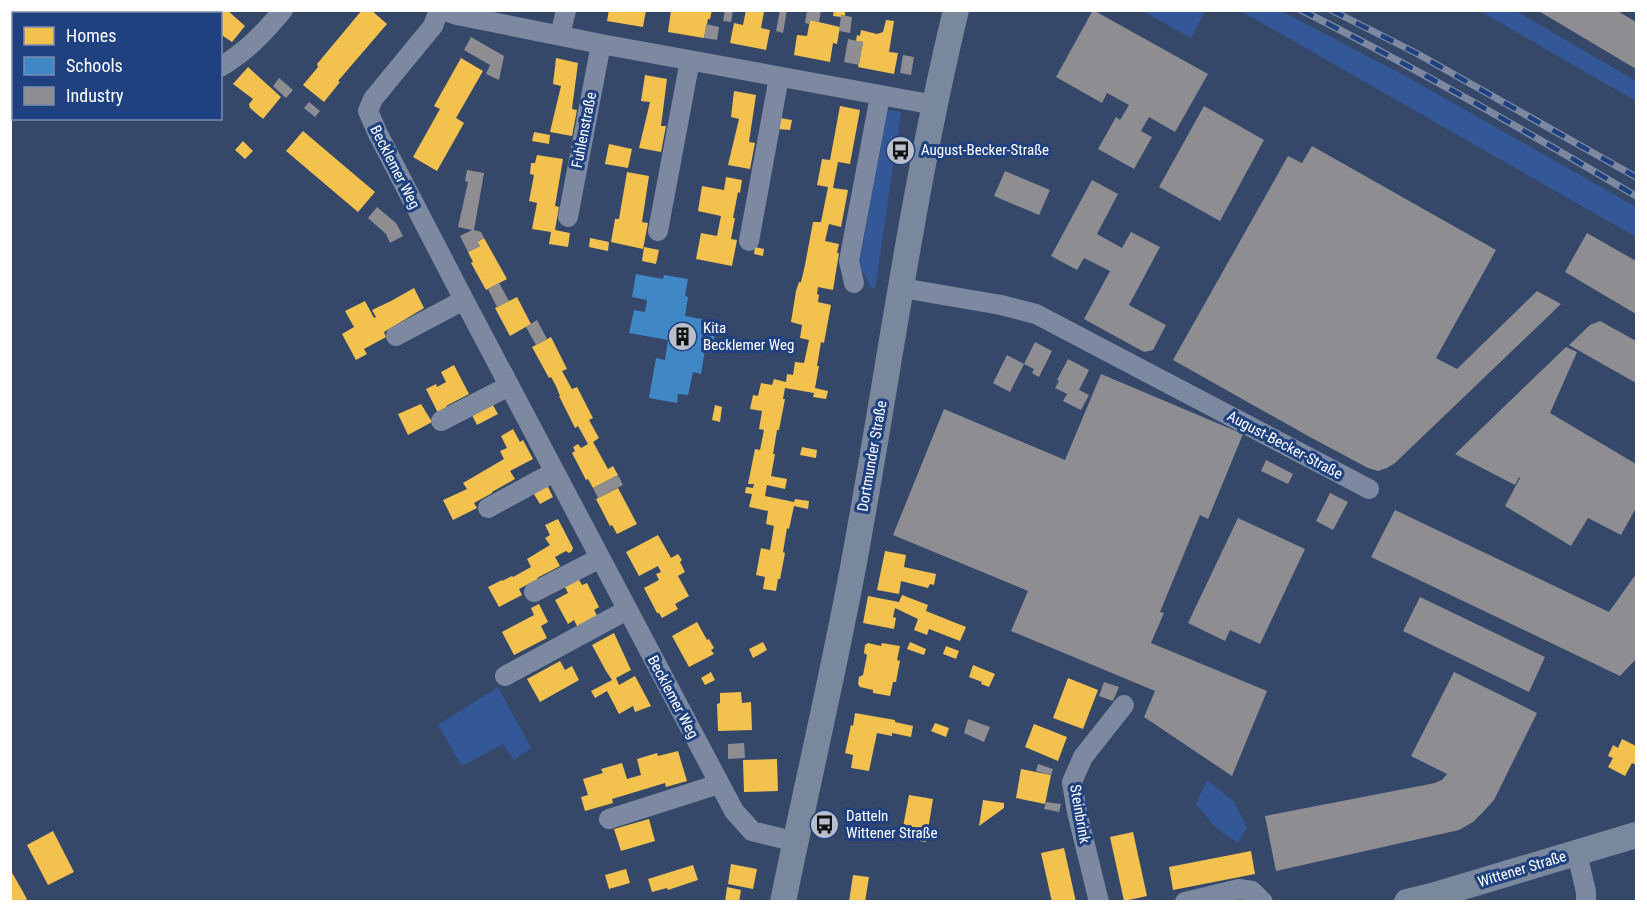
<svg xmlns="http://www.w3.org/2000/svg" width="1647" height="912" font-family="'Roboto Condensed',sans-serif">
	<rect width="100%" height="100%" fill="#36486a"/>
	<!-- green -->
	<path fill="#345797" d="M1143 11H1205L1191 38Z
		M1241 11H1281L1409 78 1636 207V237Z
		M1480 11H1516L1636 81V101Z
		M887 110 901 112 875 289 871 287 859 265Z
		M498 687 531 748 514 760 503 744 462 766 438 725Z
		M1207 780 1234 802 1247 827 1238 843 1216 828 1196 804Z"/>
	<!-- homes -->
	<path fill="#f2c14e" d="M224 10H227L245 26 232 42 220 34V14Z
		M362 10H371L387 24 338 81 340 82 324 102 303 85 318 67 317 64Z
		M609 10H646L643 27 607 21Z
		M671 10H712L710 19H708L704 38 668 32Z
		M746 10 764 12 761 28 770 30 766 50 730 43 734 23 743 25Z
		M834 10H845V16L841 15V17L833 16Z
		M810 20 840 27 837 44 833 43 830 62 794 55 797 35 807 36Z
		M886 20 894 21 889 52 898 53 894 74 858 67 863 42 856 41 857 35 860 36 861 30 877 34 883 32Z
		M461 58 483 71 456 118 464 123 437 171 413 157 440 109 434 106Z
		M556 58 578 63 572 109 577 110 572 136 550 132 561 86 553 84Z
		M248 67 281 97 263 119 250 108 249 104 253 99 233 84Z
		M645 75 667 79 661 126H666L661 152 639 148 650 102 641 101Z
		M734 91 756 95 749 142 755 143 750 169 728 165 739 119 731 117Z
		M840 106 860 110 850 164 838 162 833 188 848 190 841 227 829 224 825 241 839 244 837 253H839L833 290 818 287 817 294 819 295 818 302 831 305 824 343 821 342 817 366H819L815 388 828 391 826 399 813 397 814 393 785 388 783 399H785L779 430H777L773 454H775L771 476 787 479 785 489 767 485 765 496 794 502 795 499 809 501 808 509 794 506 789 529 787 528 783 552 785 553 780 579H778L776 591 763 589 765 577 756 575 761 548 770 550 774 526 766 524 768 511 749 507 752 494 745 493 746 487 753 488 754 484H748L755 449 760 450 764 430 759 429 762 411 750 409 753 395 758 396 761 383 772 385 774 379 786 382 787 374 793 375 795 362 804 363 809 340 800 338 802 325 791 322 796 291 799 282H801L805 265 813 222H821L828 187 817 185 822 159 830 160Z
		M780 118 792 120 790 130 778 129Z
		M303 131 375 192 358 212 286 151Z
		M534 132 550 135 549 144 532 141Z
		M243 141 253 151 245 159 235 150Z
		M609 144 632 149 628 168 605 164Z
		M537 155 563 159 555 206 559 207 555 230 570 233 568 247 549 244 551 232 532 229 537 203 529 201 534 175 530 174 531 163H535Z
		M627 172 649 176 642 222 648 223 643 249 611 242 615 219H619Z
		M726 177 742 180 740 193 738 192 733 218H735L731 239 737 240 732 266 696 259 701 233 717 236 721 216 698 211 702 186 724 190Z
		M484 238 507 279 486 290 471 263 473 262 468 252 480 246 477 242Z
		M590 238 609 242 608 251 589 247Z
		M644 247 659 250 656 264 642 261Z
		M755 247 764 249 763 256 754 254Z
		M414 288 424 308 384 332 386 337 364 349 367 354 356 360 342 334 354 327 345 311 365 301 374 318 376 317 372 310 391 301Z
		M517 297 531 324 510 336 495 308Z
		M551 337 567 369 562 371 572 389 577 387 593 418 589 420 599 438 593 442 608 469 613 466 618 475 593 488 588 479 586 480 572 453 575 451 573 447 578 444 581 448 588 444 578 426 575 428 559 396H560L556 386 551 377 549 378 532 347Z
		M454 365 469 394 446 406 447 407 438 413 426 389 436 384 437 387 446 382 441 372Z
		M490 400 498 414 477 425 470 411Z
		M421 404 432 422 408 435 398 414Z
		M715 405 722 407 720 422 712 420Z
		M513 429 520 442 523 440 533 459 510 471 515 479 492 492V493L474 503 477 508 453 520 443 500 467 489 463 483 504 459 500 451 507 448 501 436Z
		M802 447 817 450 816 458 800 455Z
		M546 483 553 497 540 504 532 491Z
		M618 488 637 524 617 534 612 525 610 526 596 499Z
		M558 519 573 548 572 551 569 553 566 551 555 557 560 566 537 578 538 579 519 589 522 595 499 607 488 587 502 580V581L512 576 513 577 531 567 527 559 550 545 545 538 550 535 545 525Z
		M658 535 671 558 678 554 682 560 680 562 685 572 678 576 689 596 675 604 678 609 662 618 659 613H657L644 588 659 580 656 574 661 572 658 566 639 576 626 552Z
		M885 551 906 555 904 567 936 574 934 585 930 584 928 588 901 581 899 594 877 590Z
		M578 578 582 585 587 583 599 607 594 610 598 617 578 628 574 620 568 624 555 600 568 593 564 585Z
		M902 595 928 605 926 611 966 627 960 641 929 629 927 635 914 630 918 619 895 608 893 617 896 618 894 629 863 623 868 596 899 602Z
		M539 604 548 622 541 626 547 638 514 655 502 632 534 615 531 608Z
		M697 622 707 640 709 639 714 648 711 650 714 654 689 667 672 636Z
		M614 633 631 670 616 678 619 685 635 676 651 706 635 712 633 706 619 714 607 691 595 698 591 691 612 680 606 671 592 645Z
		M763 642 767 650 753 658 749 649Z
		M910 642 926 649 924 655 907 649Z
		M868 643 881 646 882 643 900 646 897 660 900 661 898 671 896 682H893L890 696 873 693V690L860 687 858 684 859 677 863 675 867 655 864 653 865 645Z
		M946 646 959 651 956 659 943 654Z
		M560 661 565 670 572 666 579 680 540 702 527 679Z
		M973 665 995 674 989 687 981 684 982 682 969 677Z
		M711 672 715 680 705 685 701 678Z
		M1068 678 1098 690 1083 729 1053 718Z
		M741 692 742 703 751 702 752 730 718 731 717 704 720 703V693Z
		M855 713 895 720V722L913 726 911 737 892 733V736L877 733 869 771 851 768 853 755 845 753 851 725 853 726Z
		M935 723 949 728 946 737 931 731Z
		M1034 724 1067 737 1058 761 1025 747Z
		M1622 739 1636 746V765L1632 763 1625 776 1608 767 1613 758 1608 756 1613 745 1618 748Z
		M678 751 687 781 666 787 665 783 612 799 613 803 585 811 581 797 588 795 583 779 603 773 601 769 622 763 627 779 641 775 637 759 657 753 658 756Z
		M777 759 778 791 744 792 743 760Z
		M1021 769 1051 775 1045 804 1016 798Z
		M909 795 933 799 926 842 901 838Z
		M983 800 1004 803V808L979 826Z
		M649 819 655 841 621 851 614 829Z
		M53 831 74 872 48 885 27 845Z
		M1133 832 1147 896 1124 901 1110 837Z
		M1064 848 1076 902H1052L1041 853Z
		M1251 851 1255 874 1173 890 1169 867Z
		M731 864 757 869 753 889 728 884Z
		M693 865 698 880 668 890 667 888 652 892 648 879Z
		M10 869 27 899 22 902H10Z
		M626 869 630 883 609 889 605 875Z
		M853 875 869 877 865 902H849Z
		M727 887 741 890 739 902H725Z"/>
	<!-- schools -->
	<path fill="#3f88c5" d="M636 274 663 279 664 275 688 279 685 296 688 297 685 316 717 322 712 351 705 350 701 374 693 372 688 395 678 394 677 403 649 398 656 358 665 360 668 340 629 333 634 310 645 312 647 300 632 297Z"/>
	<!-- industry -->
	<path fill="#8d8d92" d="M725 10H733L731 22 723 21Z
		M780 10H787L783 33 776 31Z
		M807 10H821L819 22 810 20 809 24 805 23Z
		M1093 10 1208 74 1175 132 1149 117 1141 131 1152 137 1134 169 1098 149 1116 117 1120 120 1129 105 1107 93 1102 103 1056 77Z
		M1537 10H1616L1636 22V69Z
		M841 15 852 17 850 33 839 31Z
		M706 24 719 27 717 40 704 38Z
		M471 37 504 56 499 80 486 74 490 65 464 50Z
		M848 39 863 42 859 65 844 62Z
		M903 55 914 57 911 75 900 73Z
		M279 78 293 90 286 98 273 86Z
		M309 102 320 111 315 117 304 108Z
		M1204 106 1264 140 1220 221 1159 187Z
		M1312 146 1496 250 1436 358 1457 369 1537 291 1561 304 1395 463 1387 468 1378 471 1368 468 1310 437 1173 360 1288 156 1302 163Z
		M467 170 484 173 474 230 481 232 484 238 477 242 480 246 468 252 460 236 472 230 458 227 468 182 465 181Z
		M1005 171 1050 190 1039 215 994 196Z
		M1092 180 1118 194 1097 234 1122 248 1131 232 1160 247 1129 305 1166 325 1153 350 1144 352 1084 319 1110 271 1084 258 1077 270 1051 256Z
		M377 207 396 223 403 236 390 243 386 234 368 218Z
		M1587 233 1636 261V314L1565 272Z
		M499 283 509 301 497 307 488 289Z
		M537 320 547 339 536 345 526 327Z
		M1600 321 1636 341V383L1569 345 1590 325Z
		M1035 342 1052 351 1039 377 1032 373 1034 369 1024 364 1010 392 993 383 1007 355 1024 364Z
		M1566 347 1577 352 1550 413 1636 464V508L1621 535 1588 518 1571 546 1505 506 1520 478 1519 477 1515 485 1455 454Z
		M1068 359 1089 370 1079 390 1089 395 1081 410 1063 401 1067 394 1055 388 1059 381 1057 380Z
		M1101 374 1243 434 1208 519 1200 515 1160 612 1164 613 1151 643 1267 691 1232 776 1144 717 1155 691 1011 631 1028 591 893 535 944 409 1065 460Z
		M1266 460 1293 474 1288 484 1261 471Z
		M618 475 623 485 598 498 593 488Z
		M1330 493 1348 502 1333 530 1316 521Z
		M1395 510 1609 612 1636 574V659L1620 676 1371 557Z
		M1238 518 1305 549 1260 644 1230 630 1225 641 1188 623Z
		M1420 597 1545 657 1529 692 1403 631Z
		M1454 672 1537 713 1494 800 1484 811 1473 822 1459 830 1276 871 1265 816 1435 783 1442 780 1447 774 1411 756Z
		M1104 682 1119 687 1113 701 1099 696Z
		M968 719 990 727 984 742 964 733Z
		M744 743 745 758 728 759V744Z
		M1038 764 1053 769 1051 775 1036 771Z
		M1046 802 1061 804 1059 812 1044 809Z"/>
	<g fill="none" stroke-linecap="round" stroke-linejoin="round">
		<!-- minor -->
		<path stroke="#7c89a0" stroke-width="20" d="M439 10 433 26 373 99 368 111 378 134 464 300 734 811 752 831 796 842
			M442 10 457 15 601 44 935 105
			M560 35 566 10
			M220 67C246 52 264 33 283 10
			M568 217 601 44
			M658 231 690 60
			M749 241 779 77
			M854 283 849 261 880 96
			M902 288 1001 305 1036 314 1369 489
			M396 336 464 300
			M441 421 509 386
			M488 508 554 472
			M534 592 600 558
			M505 676 627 610
			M609 819 719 784
			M1577 853 1586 892V902
			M1099 902 1077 812 1072 782 1083 757 1124 705
			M1185 902 1239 889 1252 891 1263 902"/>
		<!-- major -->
		<path stroke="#7a889e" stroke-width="26" d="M783 902C806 788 833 676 854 562 888 378 912 192 956 10
			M1407 902 1432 896 1636 835"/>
		<defs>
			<path id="rail" d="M1301 10C1416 68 1526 131 1636 196
				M1331 10 1416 53 1636 177"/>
		</defs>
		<!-- rail casing -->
		<use href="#rail" stroke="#7d89a0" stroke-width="7"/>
		<!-- rail -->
		<use href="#rail" stroke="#204180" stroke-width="4.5" stroke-dasharray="14" stroke-linecap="butt"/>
	</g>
	<!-- icons -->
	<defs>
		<symbol id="bus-disc" viewBox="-11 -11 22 22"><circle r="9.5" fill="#b9bfcb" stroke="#204180"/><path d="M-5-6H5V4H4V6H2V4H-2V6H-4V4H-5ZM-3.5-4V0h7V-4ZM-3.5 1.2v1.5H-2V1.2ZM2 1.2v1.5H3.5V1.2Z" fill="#111"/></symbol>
		<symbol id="building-disc" viewBox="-11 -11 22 22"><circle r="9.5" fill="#b9bfcb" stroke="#204180"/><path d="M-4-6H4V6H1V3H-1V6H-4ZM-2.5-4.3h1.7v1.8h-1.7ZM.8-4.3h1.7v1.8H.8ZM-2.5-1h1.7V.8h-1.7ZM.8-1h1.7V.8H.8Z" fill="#111"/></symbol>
	</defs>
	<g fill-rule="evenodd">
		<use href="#bus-disc" x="884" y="134" width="33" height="33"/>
		<use href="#building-disc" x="666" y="320" width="33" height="33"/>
		<use href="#bus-disc" x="808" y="808" width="33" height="33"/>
	</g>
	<g text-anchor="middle" stroke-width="6" stroke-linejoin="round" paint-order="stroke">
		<!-- street labels -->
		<g font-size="15" fill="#fff" stroke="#204180">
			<text transform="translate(584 130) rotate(-79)" y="5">Fuhlenstraße</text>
			<text transform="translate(395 167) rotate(63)" y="5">Becklemer Weg</text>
			<text transform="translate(1285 445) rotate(28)" y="5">August-Becker-Straße</text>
			<text transform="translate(872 456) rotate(-80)" y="5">Dortmunder Straße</text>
			<text transform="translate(673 697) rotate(62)" y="5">Becklemer Weg</text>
			<text transform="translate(1080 814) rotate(80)" y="5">Steinbrink</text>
			<text transform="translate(1522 869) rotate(-17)" y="5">Wittener Straße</text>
		</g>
		<!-- poi labels -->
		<g font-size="15" fill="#fff" stroke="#204180" text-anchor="start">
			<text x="921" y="155">August-Becker-Straße</text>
			<text x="703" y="333">Kita<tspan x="703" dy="17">Becklemer Weg</tspan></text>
			<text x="846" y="821">Datteln<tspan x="846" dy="17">Wittener Straße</tspan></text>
		</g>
	</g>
	<!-- border -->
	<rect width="1647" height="912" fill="none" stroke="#ffffff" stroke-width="24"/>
	<!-- legend -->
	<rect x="12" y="12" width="210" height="108" fill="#204180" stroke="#798db3" stroke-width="1.5"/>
	<rect x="24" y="27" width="30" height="18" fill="#f2c14e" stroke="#798db3" stroke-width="1.5"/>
	<text x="66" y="42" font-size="18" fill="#ffffff">Homes</text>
	<rect x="24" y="57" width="30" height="18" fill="#3f88c5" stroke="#798db3" stroke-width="1.5"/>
	<text x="66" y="72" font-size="18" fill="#ffffff">Schools</text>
	<rect x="24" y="87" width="30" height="18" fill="#8d8d92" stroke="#798db3" stroke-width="1.5"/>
	<text x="66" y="102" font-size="18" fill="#ffffff">Industry</text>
</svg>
